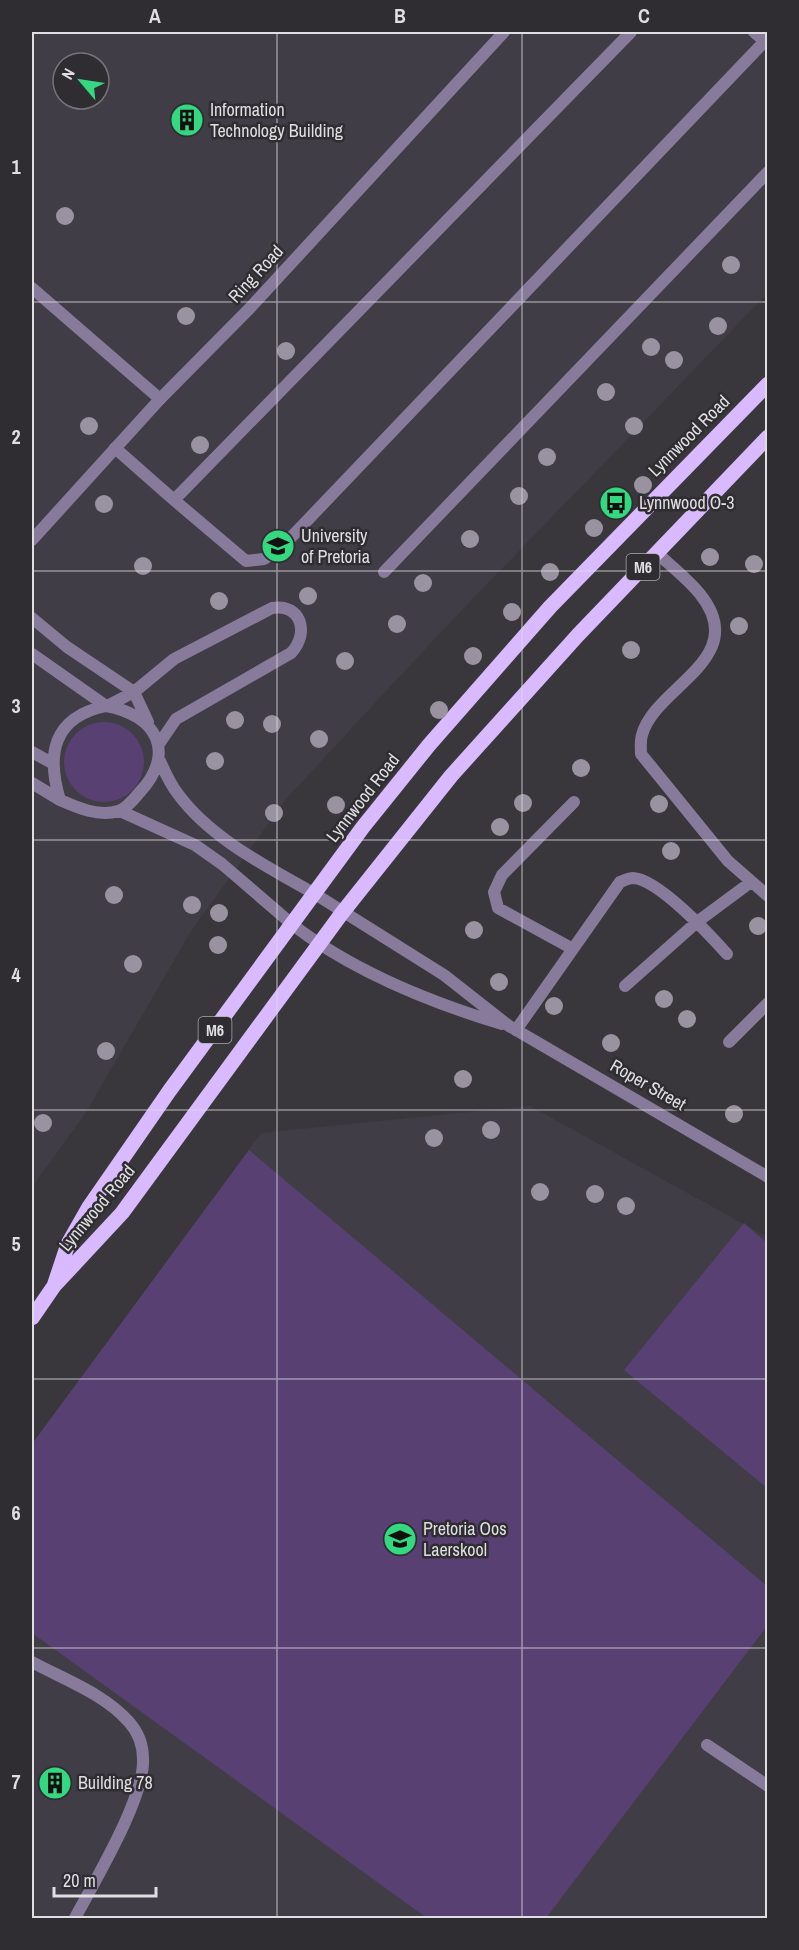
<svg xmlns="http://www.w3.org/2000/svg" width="799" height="1950" font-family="'Archivo Narrow',sans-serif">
	<rect width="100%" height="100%" fill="#39373b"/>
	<!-- built -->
	<path fill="#413d47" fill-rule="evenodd" d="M32 32H767V294L438 635 287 798 191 931 85 1114 32 1187ZM63 63H99V99H63Z
		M530 1106 767 1237V1918H32V1444L261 1133Z"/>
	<!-- green -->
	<path fill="#584073" d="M64 762a40 40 0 1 1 80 0a40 40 0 1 1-80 0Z
		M249 1150 767 1586V1626L546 1918H427L32 1633V1444Z
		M744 1223 767 1243V1488L624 1370Z"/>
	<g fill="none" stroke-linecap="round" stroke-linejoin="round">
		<!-- service -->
		<path stroke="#887a9b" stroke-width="12" d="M754 32 768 44
			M32 288 160 399
			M115 448 174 500 631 32
			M174 500 246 561 264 559 280 549 765 41
			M657 553C671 566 688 579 700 594 752 659 655 686 642 735 640 741 641 748 641 754L728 861 768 896
			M384 572 768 172
			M32 618 67 647 134 692 148 722
			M32 654 106 706
			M106 706C157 715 177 753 139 793 134 799 126 809 118 811 99 817 78 808 60 800 46 754 53 717 106 706Z
			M107 706 134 692 174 659 272 608C301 603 310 633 291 653L176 719 159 744
			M32 752 52 763
			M160 761C165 772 170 784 178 794 211 839 268 867 315 894
			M32 783 60 800
			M120 811 195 845 222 864 293 925
			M573 949 498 908 494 892 502 875 574 802
			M625 986 697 922 751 882
			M516 1030 620 882C623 881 629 878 633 878 658 879 710 935 727 954
			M729 1042 768 1003
			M32 1662C63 1679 105 1694 129 1722 138 1732 143 1745 143 1759 145 1798 94 1882 75 1918
			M707 1745 768 1786"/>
		<!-- minor -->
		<path stroke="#887a9b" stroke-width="12" d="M32 540 160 399 250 308 504 32
			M315 894 444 975 509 1026 768 1177
			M293 925C354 972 429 1002 502 1024"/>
		<!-- primary -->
		<path stroke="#d9baff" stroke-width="15" d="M54 1286 68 1244 89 1207 170 1090 363 827 429 745 550 607 768 384
			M32 1318 54 1286 122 1213 342 913 451 776 578 635 768 437"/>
	</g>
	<!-- trees -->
	<g fill="#9993a1">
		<circle cx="65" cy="216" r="9"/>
		<circle cx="731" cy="265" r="9"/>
		<circle cx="186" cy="316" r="9"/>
		<circle cx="718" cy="326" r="9"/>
		<circle cx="651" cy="347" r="9"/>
		<circle cx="286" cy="351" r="9"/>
		<circle cx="674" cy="360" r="9"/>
		<circle cx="606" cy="392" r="9"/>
		<circle cx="89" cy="426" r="9"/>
		<circle cx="634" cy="426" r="9"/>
		<circle cx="200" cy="445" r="9"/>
		<circle cx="547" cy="457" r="9"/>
		<circle cx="643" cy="485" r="9"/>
		<circle cx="519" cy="496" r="9"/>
		<circle cx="104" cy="504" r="9"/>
		<circle cx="594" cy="528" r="9"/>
		<circle cx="470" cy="539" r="9"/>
		<circle cx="710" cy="557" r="9"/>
		<circle cx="754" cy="564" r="9"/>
		<circle cx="143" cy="566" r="9"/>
		<circle cx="550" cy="572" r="9"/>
		<circle cx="423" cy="583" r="9"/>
		<circle cx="308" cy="596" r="9"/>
		<circle cx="219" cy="601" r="9"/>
		<circle cx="512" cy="612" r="9"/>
		<circle cx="397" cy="624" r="9"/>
		<circle cx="739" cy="626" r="9"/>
		<circle cx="631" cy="650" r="9"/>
		<circle cx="473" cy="656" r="9"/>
		<circle cx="345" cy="661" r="9"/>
		<circle cx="439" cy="710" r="9"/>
		<circle cx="235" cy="720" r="9"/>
		<circle cx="272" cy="724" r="9"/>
		<circle cx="319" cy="739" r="9"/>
		<circle cx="215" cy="761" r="9"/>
		<circle cx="581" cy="768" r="9"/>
		<circle cx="523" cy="803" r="9"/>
		<circle cx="659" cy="804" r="9"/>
		<circle cx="336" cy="805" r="9"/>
		<circle cx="274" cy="813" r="9"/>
		<circle cx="500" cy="827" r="9"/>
		<circle cx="671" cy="851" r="9"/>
		<circle cx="114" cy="895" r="9"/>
		<circle cx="192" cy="905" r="9"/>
		<circle cx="219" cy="913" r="9"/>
		<circle cx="758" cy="926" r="9"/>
		<circle cx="474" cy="930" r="9"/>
		<circle cx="218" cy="945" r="9"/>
		<circle cx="133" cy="964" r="9"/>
		<circle cx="499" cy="982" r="9"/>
		<circle cx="664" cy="999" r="9"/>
		<circle cx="554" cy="1006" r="9"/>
		<circle cx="687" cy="1019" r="9"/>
		<circle cx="611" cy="1043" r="9"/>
		<circle cx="106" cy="1051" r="9"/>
		<circle cx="463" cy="1079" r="9"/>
		<circle cx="734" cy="1114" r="9"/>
		<circle cx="43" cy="1123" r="9"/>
		<circle cx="491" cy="1130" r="9"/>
		<circle cx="434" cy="1138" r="9"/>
		<circle cx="540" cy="1192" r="9"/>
		<circle cx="595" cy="1194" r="9"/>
		<circle cx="626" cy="1206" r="9"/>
	</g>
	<!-- grid -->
	<path fill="none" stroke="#dfdee1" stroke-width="1.5" stroke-opacity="0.55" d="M277 32V1918M522 32V1918M32 302H768M32 571H768M32 840H768M32 1110H768M32 1379H768M32 1648H768"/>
	<!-- icons -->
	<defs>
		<symbol id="building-disc" viewBox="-11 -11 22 22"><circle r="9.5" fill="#33d881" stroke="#2f2d31"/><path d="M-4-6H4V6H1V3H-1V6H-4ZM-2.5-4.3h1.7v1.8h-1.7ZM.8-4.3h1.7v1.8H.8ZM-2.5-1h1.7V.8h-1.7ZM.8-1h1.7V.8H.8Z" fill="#111"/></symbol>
		<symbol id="bus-disc" viewBox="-11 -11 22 22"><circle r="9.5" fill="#33d881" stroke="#2f2d31"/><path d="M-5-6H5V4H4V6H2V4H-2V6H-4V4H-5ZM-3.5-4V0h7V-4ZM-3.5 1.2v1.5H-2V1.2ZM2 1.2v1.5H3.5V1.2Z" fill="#111"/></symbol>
		<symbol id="university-disc" viewBox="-11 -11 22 22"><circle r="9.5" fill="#33d881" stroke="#2f2d31"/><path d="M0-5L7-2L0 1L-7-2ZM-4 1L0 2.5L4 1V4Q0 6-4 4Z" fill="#111"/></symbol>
		<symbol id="school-disc" viewBox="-11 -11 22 22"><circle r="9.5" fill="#33d881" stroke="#2f2d31"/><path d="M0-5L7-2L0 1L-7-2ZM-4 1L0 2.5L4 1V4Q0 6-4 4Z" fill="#111"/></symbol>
	</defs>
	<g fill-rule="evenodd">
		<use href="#building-disc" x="168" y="101" width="38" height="38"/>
		<use href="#bus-disc" x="597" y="484" width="38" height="38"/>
		<use href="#university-disc" x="259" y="527" width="38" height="38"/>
		<use href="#school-disc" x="381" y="1520" width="38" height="38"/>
		<use href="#building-disc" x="36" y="1764" width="38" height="38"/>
	</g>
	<g text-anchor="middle" stroke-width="5" stroke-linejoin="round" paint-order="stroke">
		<!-- shield labels -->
		<g fill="#2f2d31" stroke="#aaa9ac" stroke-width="1.5">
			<rect x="626.5" y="554" width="33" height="26" rx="4.5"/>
			<rect x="198.5" y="1017" width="33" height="26" rx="4.5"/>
		</g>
		<g font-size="16" font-weight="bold" fill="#dfdee1">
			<text x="643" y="573">M6</text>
			<text x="215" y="1036">M6</text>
		</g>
		<!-- poi labels -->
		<g font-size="18" fill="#dfdee1" stroke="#2f2d31" text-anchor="start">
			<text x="210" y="116">Information<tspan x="210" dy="21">Technology Building</tspan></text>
			<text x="639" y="509">Lynnwood O-3</text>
			<text x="301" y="542">University<tspan x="301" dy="21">of Pretoria</tspan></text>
			<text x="423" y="1535">Pretoria Oos<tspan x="423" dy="21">Laerskool</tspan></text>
			<text x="78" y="1789">Building 78</text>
		</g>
		<!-- street labels -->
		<g font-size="18" fill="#dfdee1" stroke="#2f2d31">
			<text transform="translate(256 274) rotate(-47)" y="6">Ring Road</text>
			<text transform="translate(689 436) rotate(-45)" y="6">Lynnwood Road</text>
			<text transform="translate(363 798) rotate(-52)" y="6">Lynnwood Road</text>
			<text transform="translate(648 1085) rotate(30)" y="6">Roper Street</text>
			<text transform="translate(97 1208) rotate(-50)" y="6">Lynnwood Road</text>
		</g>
	</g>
	<!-- border -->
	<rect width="799" height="1950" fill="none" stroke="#2f2d31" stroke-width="66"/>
	<!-- north arrow -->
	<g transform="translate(81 81) rotate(299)"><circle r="28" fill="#2f2d31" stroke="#757477" stroke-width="1.5"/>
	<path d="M0-4.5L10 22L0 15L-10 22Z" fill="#33d881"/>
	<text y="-9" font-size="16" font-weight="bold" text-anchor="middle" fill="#dfdee1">N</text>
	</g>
	<!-- scale -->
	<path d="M54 1887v9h102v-9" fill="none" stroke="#dfdee1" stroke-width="3"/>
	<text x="63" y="1887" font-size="18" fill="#dfdee1" stroke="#2f2d31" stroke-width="4.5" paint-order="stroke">20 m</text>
	<rect x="33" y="33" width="733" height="1884" fill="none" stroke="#dfdee1" stroke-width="2"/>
	<g font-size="20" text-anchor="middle" font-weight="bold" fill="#dfdee1">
		<text x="155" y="23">A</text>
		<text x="400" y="23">B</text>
		<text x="644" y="23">C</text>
		<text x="16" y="174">1</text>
		<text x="16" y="444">2</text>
		<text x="16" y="713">3</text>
		<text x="16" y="982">4</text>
		<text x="16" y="1251">5</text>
		<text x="16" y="1520">6</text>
		<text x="16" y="1789">7</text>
	</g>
</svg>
